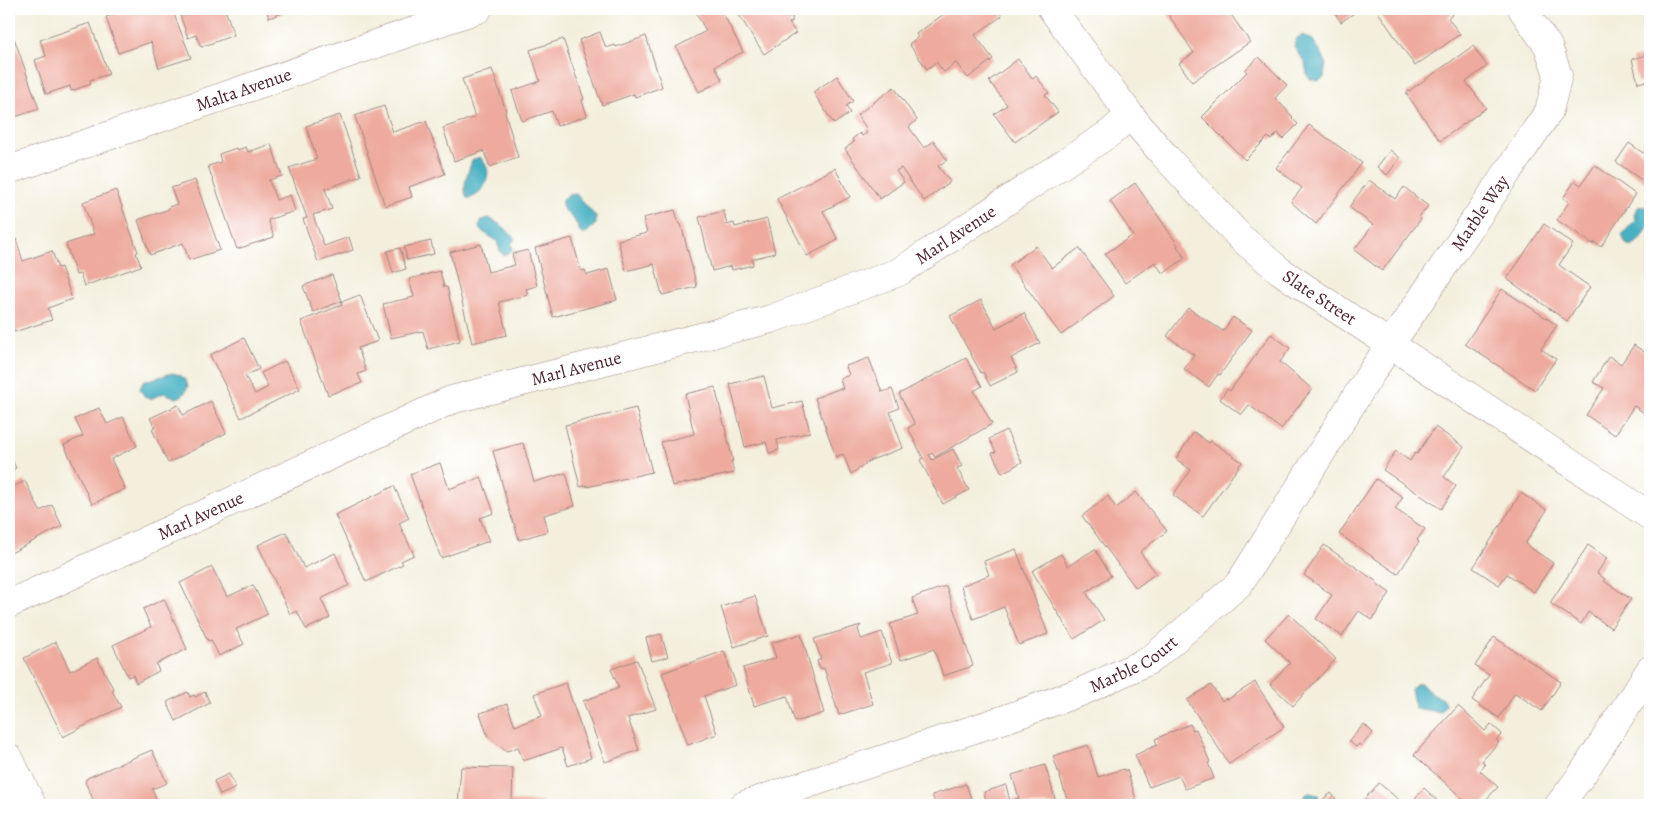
<svg xmlns="http://www.w3.org/2000/svg" width="1659" height="814" font-family="Alegreya,serif">
	<rect width="100%" height="100%" fill="#fff"/>
	<filter id="ink" filterUnits="userSpaceOnUse"><feTurbulence type="fractalNoise" baseFrequency=".02" numOctaves="2"/><feDisplacementMap in="SourceGraphic" scale="10" xChannelSelector="R" yChannelSelector="G"/><feConvolveMatrix kernelMatrix="1 2 1 2 8 2 1 2 1" color-interpolation-filters="sRGB"/></filter>
	<filter id="wash" filterUnits="userSpaceOnUse"><feTurbulence type="fractalNoise" baseFrequency=".0096" numOctaves="4" result="noise"/><feDisplacementMap in="SourceGraphic" scale="20" xChannelSelector="R" yChannelSelector="G"/><feGaussianBlur stdDeviation="1.12" result="paint"/><feColorMatrix in="noise" values="0 0 0 0 0 0 0 0 0 0 0 0 0 0 0 0 0 1.4 0 .05"/><feComposite in="paint" operator="in"/></filter>
	<g filter="url(#wash)">
		<rect width="100%" height="100%" fill="#f3efdc"/>
		<!-- water -->
		<path fill="#46b1c3" stroke="#486877" d="M1302 35 1313 40 1326 62 1324 78 1318 81 1310 79 1307 75 1305 62 1294 47 1297 38Z
			M480 157C483 161 486 164 487 168 491 179 479 199 467 198 461 187 469 171 472 160Z
			M576 194 596 217V224L585 234H582C578 230 579 228 576 223 571 213 560 213 562 199L568 195Z
			M1639 206 1647 207 1650 209C1650 225 1646 238 1631 246L1626 244 1622 235 1635 220 1634 214Z
			M489 218 504 227 515 239 511 244 513 249 504 256 500 251 497 241 480 230 479 226 482 220Z
			M172 373C181 375 186 377 188 387L183 395 177 398 164 393 150 399 145 397 140 389 143 382Z
			M1421 683 1427 690 1443 699 1445 705 1440 713 1428 710 1415 709 1411 689 1416 684Z
			M1309 793 1318 795 1321 805H1284L1300 803 1305 795Z"/>
		<g id="blocks">
			<!-- building -->
			<path fill="#eeaa9e" d="M128 9H172L191 58 159 68 151 42 118 53 106 17Z
				M178 9H225L234 35 201 47 196 35 188 38Z
				M266 9H294L269 18Z
				M694 9H721L743 52 715 66 722 80 699 92 676 47 706 31Z
				M735 9H793L792 22 789 23 796 33 764 54Z
				M951 9H997L1002 16 975 35 993 59 968 78 956 63 944 72 936 62 927 69 909 44 918 37 916 34Z
				M1176 9H1227L1250 42 1192 82 1179 63 1194 53 1168 14Z
				M1332 9H1360L1341 22Z
				M1383 9H1448L1452 15 1448 18 1460 34 1415 66 1378 12Z
				M90 23 109 74 90 80 91 84 71 91 70 86 46 94 35 60 46 56 40 40Z
				M9 31 12 39 14 38 39 109 9 119Z
				M600 32 606 48 615 45 616 47 646 36 662 87 635 97 634 94 602 105 579 40Z
				M563 39 584 99 582 100 587 116 557 126 552 111 522 121 512 91 540 81 530 50Z
				M1473 46 1487 66 1466 82 1486 108 1440 141 1406 93Z
				M1650 54V80L1638 83 1632 59Z
				M1259 57 1287 85 1275 98 1293 117 1292 118 1298 124 1283 139 1278 133 1271 140 1268 137 1245 160 1202 117 1247 72 1245 70Z
				M1018 59 1033 79 1036 76 1049 93 1045 95 1058 112 1015 142 994 114 1007 105 989 81Z
				M492 69 506 111 505 112 518 157 490 167 484 151 454 161 443 128 475 117 462 79Z
				M837 76 853 101 846 106 850 113 834 124 813 92Z
				M894 87 917 120 909 127 924 148 934 141 947 160 938 166 950 182 924 201 901 168 896 171 904 182 880 199 845 149 854 142 852 139 860 133 862 136 867 133 865 130 867 129 857 115Z
				M384 106 393 132 426 121 445 174 409 187 412 197 385 206 355 116Z
				M340 115 361 176 325 189 332 209 313 215 324 246 349 237 353 250 318 262 303 219 307 218 289 168 317 159 306 126Z
				M1309 125 1362 163 1316 224 1291 202 1302 188 1276 168Z
				M1629 143 1643 153 1649 145 1650 146V186L1616 162Z
				M271 144 282 176 269 180 276 200 290 195 295 211 268 220 274 237 237 249 208 166 221 162 219 154 236 148 237 150 246 147 248 152Z
				M1390 150 1400 158 1387 175 1377 167Z
				M1595 165 1635 194 1601 247 1594 242 1593 244 1557 220 1569 202 1563 198 1575 181 1581 185Z
				M835 168 850 197 823 211 838 240 807 256 777 199Z
				M195 180 220 250 189 260 183 243 150 255 138 220 169 209V207L177 204 171 188Z
				M1369 180 1395 199 1404 187 1428 206 1419 217 1421 219 1382 271 1354 250 1373 225 1349 207Z
				M1135 183 1178 245 1177 246 1185 258 1163 274 1155 262 1125 283 1105 254 1133 235 1110 201Z
				M116 190 138 252 136 253 141 266 84 286 80 274 76 275 66 244 94 234 83 202Z
				M675 210 679 224H681L697 287 662 295 654 264 626 271 618 240 647 233 643 218Z
				M724 211 727 225 734 223 735 227 767 219 775 253 752 259 753 265 732 270 731 266 712 271 699 217Z
				M1544 224 1573 244 1559 265 1590 287 1567 321 1507 279Z
				M572 238 581 271 585 270 587 275 609 269 617 300 553 317 535 248Z
				M16 239 23 261 52 251 58 268 61 267 72 299 48 308 52 320 14 332 9 317V242Z
				M431 241 434 254 407 260 404 247Z
				M481 244 488 272 515 265 512 254 528 250 537 286 526 289 528 295 499 302 507 335 472 343 450 252Z
				M1036 246 1052 268 1079 248 1114 296 1061 335 1010 265Z
				M400 248 406 269 393 273 387 251Z
				M440 271 444 287H447L460 341 428 349 423 331 391 338 383 304 414 297 409 279Z
				M332 275 342 301 313 312 303 286Z
				M1502 289 1557 325 1541 349 1556 359 1535 390 1465 344Z
				M360 295 378 341 358 348 366 371 358 374 362 383 328 395 301 321 342 305 341 302Z
				M981 300 996 328 1024 313 1040 343 1011 358 1018 372 990 386 983 372 981 373 950 316Z
				M1188 308 1223 331 1233 317 1252 330 1220 375 1218 374 1209 387 1184 369 1194 355 1167 336Z
				M1271 334 1290 348 1280 362 1312 389 1281 429 1249 405 1241 415 1220 399 1227 389 1230 391Z
				M244 338 259 369 245 376 255 394 268 387 261 373 285 361 300 389 241 418 210 355Z
				M1634 345 1650 356V417L1634 406 1615 435 1586 415 1604 388 1593 382 1609 356 1621 364Z
				M869 358 882 392 892 389 899 408 890 412 903 448 871 460 851 474 843 454 836 457 815 398 841 388V390L843 389 840 379 849 375 846 366Z
				M966 358 982 386 974 391 992 424 935 457 932 453 929 455 932 460 953 449 962 466 957 468 969 490 943 504 920 460 923 458 908 428 915 424 899 394Z
				M764 376 772 408 802 401 810 432 777 440 779 450 769 453 766 442 745 447 730 384Z
				M715 387 733 461H731L734 473 672 486 661 442 694 434 685 394Z
				M211 401 226 433 168 463 152 429 155 428 150 418 178 405 183 415Z
				M99 408 107 424 123 417 137 446 111 459 125 489 92 504 64 445 83 436 75 419Z
				M636 408 652 472 587 487V485L580 487 565 425Z
				M1435 427 1464 447 1444 477 1456 486 1441 509 1383 470 1396 451 1410 461 1415 453 1417 454Z
				M1006 430 1022 462 1002 473 992 453 996 452 989 439Z
				M1194 432 1209 443 1211 441 1242 462 1203 516 1173 495 1191 470 1176 459Z
				M523 443 534 482 566 473 575 506 544 515 548 531 519 540 514 523H513L493 451Z
				M9 454 16 468 9 472Z
				M440 463 449 489 481 477 494 513 480 518 489 541 441 558 410 474Z
				M1376 479 1403 497 1395 509 1425 529 1417 540 1419 542 1398 574 1339 534Z
				M25 481 40 511 52 505 62 526 9 554V489Z
				M394 486 409 518 399 523 414 555 401 561 403 564 366 582 335 515Z
				M1136 492 1167 531 1140 552 1156 573 1136 588 1082 516 1108 496 1116 508Z
				M1521 493 1547 510 1525 544 1553 563 1534 592 1507 574 1499 585 1473 568Z
				M286 532 304 568 335 553 349 585 321 599 330 618 306 629 297 611 290 614 258 545Z
				M1324 545 1377 582 1376 583 1390 593 1372 620 1359 611 1342 636 1316 619 1332 595 1304 575Z
				M1588 545 1607 558 1597 573 1605 579 1604 581 1631 599 1611 628 1588 612 1581 624 1550 603Z
				M1016 549 1048 634 1019 645 1004 607 973 619 961 586 989 575 984 561Z
				M1095 549 1111 576 1086 592 1104 620 1074 639 1032 571 1061 554 1068 566Z
				M212 567 227 597 253 585 268 614 236 629 244 644 219 656 211 640 208 641 180 583Z
				M946 586 973 666 943 676 934 649 901 660 890 624 918 615 912 598Z
				M755 596 768 636 734 647 721 607Z
				M164 599 187 649 156 664 159 671 136 683 133 675 128 677 113 645 151 627 143 609Z
				M1289 614 1336 659 1293 706 1270 684 1290 663 1265 639Z
				M861 625 858 629 861 639 882 632 892 663 863 672 873 704 839 715 824 668 820 669 817 661 821 659 814 639Z
				M661 634 668 657 652 661 646 638Z
				M801 634 824 713 795 722 787 696 754 706 743 668 776 658 771 643Z
				M1494 637 1561 682 1542 711 1515 693 1499 718 1472 700 1489 675 1475 666Z
				M56 642 70 671 97 658 114 690 112 691 121 707 63 737 24 658Z
				M724 651 736 685 704 696 717 734 688 745 662 673Z
				M637 660 656 709 628 718 639 750 605 762 583 701 619 688 611 669Z
				M1255 682 1284 727 1229 764 1187 700 1211 685 1222 701 1226 698 1227 700Z
				M566 683 591 758 568 766 562 748 523 761 518 747 507 751 488 737 480 713 507 704 515 726 542 716 534 694Z
				M188 692 190 697 194 695 195 697 205 692 210 703 176 721 167 702Z
				M1458 706 1485 731 1491 724 1502 734 1496 740 1499 742 1482 761 1485 765 1480 771 1498 787 1481 805H1470L1414 755Z
				M1190 724 1193 730 1196 729 1210 762 1208 763 1214 778 1185 789 1179 776 1149 787 1135 755 1157 745 1155 739Z
				M1364 724 1373 733 1361 746 1359 744 1356 747 1349 741Z
				M1088 745 1098 777 1124 769 1125 771 1127 770 1136 799 1117 805H1069L1053 756Z
				M152 750 167 783 152 789 159 805H116L115 802 108 805H94L92 802 93 799 85 782 87 778Z
				M1045 765 1057 805H987L984 792 1006 785 1010 801 1019 798 1012 775Z
				M461 767 513 768 512 801 542 802V805H458Z
				M229 774 236 788 220 795 214 781Z
				M1379 783 1405 805H1359Z
				M966 784 973 805H936L932 795Z
				M1424 788 1442 805H1409Z
				M1331 793 1341 805H1324L1321 801Z"/>
		</g>
	</g>
	<g filter="url(#ink)">
		<use href="#blocks" fill-opacity="0" stroke="#9e8784" stroke-width="1"/>
		<g fill="none" stroke-linecap="round" stroke-linejoin="round">
			<defs>
				<g id="street">
					<path id="s1" d="M1052 9 1130 115 1164 155 1241 238 1279 270 1311 292 1650 516"/>
					<path id="s2" d="M9 170 478 9"/>
					<path id="s3" d="M9 604 451 400 771 319 899 272 1110 133 1130 115"/>
					<path d="M9 758 32 805"/>
					<path id="s4" d="M744 805 1008 718 1083 691 1150 660 1169 644 1239 584 1373 370 1549 111 1558 75 1548 46 1522 9"/>
				</g>
				<path id="secondary" d="M1559 805 1581 776 1650 670"/>
			</defs>
			<!-- street casing -->
			<use href="#street" stroke="#9e8784" stroke-width="29"/>
			<!-- secondary casing -->
			<use href="#secondary" stroke="#9e8784" stroke-width="29"/>
			<!-- street -->
			<use href="#street" stroke="#fff" stroke-width="28"/>
			<!-- secondary -->
			<use href="#secondary" stroke="#fff" stroke-width="28"/>
		</g>
	</g>
	<g text-anchor="middle" stroke-width="4" stroke-linejoin="round" paint-order="stroke">
		<!-- street labels -->
		<g font-size="18" fill="#4a1f2b" stroke="#fff">
			<text dy="6" stroke="none"><textPath href="#s2" startOffset="248">Malta Avenue</textPath></text>
			<text dy="6" stroke="none"><textPath href="#s4" startOffset="991">Marble Way</textPath></text>
			<text dy="6" stroke="none"><textPath href="#s3" startOffset="1021">Marl Avenue</textPath></text>
			<text dy="6" stroke="none"><textPath href="#s1" startOffset="396">Slate Street</textPath></text>
			<text dy="6" stroke="none"><textPath href="#s3" startOffset="616">Marl Avenue</textPath></text>
			<text dy="6" stroke="none"><textPath href="#s3" startOffset="211">Marl Avenue</textPath></text>
			<text dy="6" stroke="none"><textPath href="#s4" startOffset="415">Marble Court</textPath></text>
		</g>
	</g>
	<!-- margin -->
	<rect width="1659" height="814" fill="none" stroke="#fff" stroke-width="30"/>
</svg>
